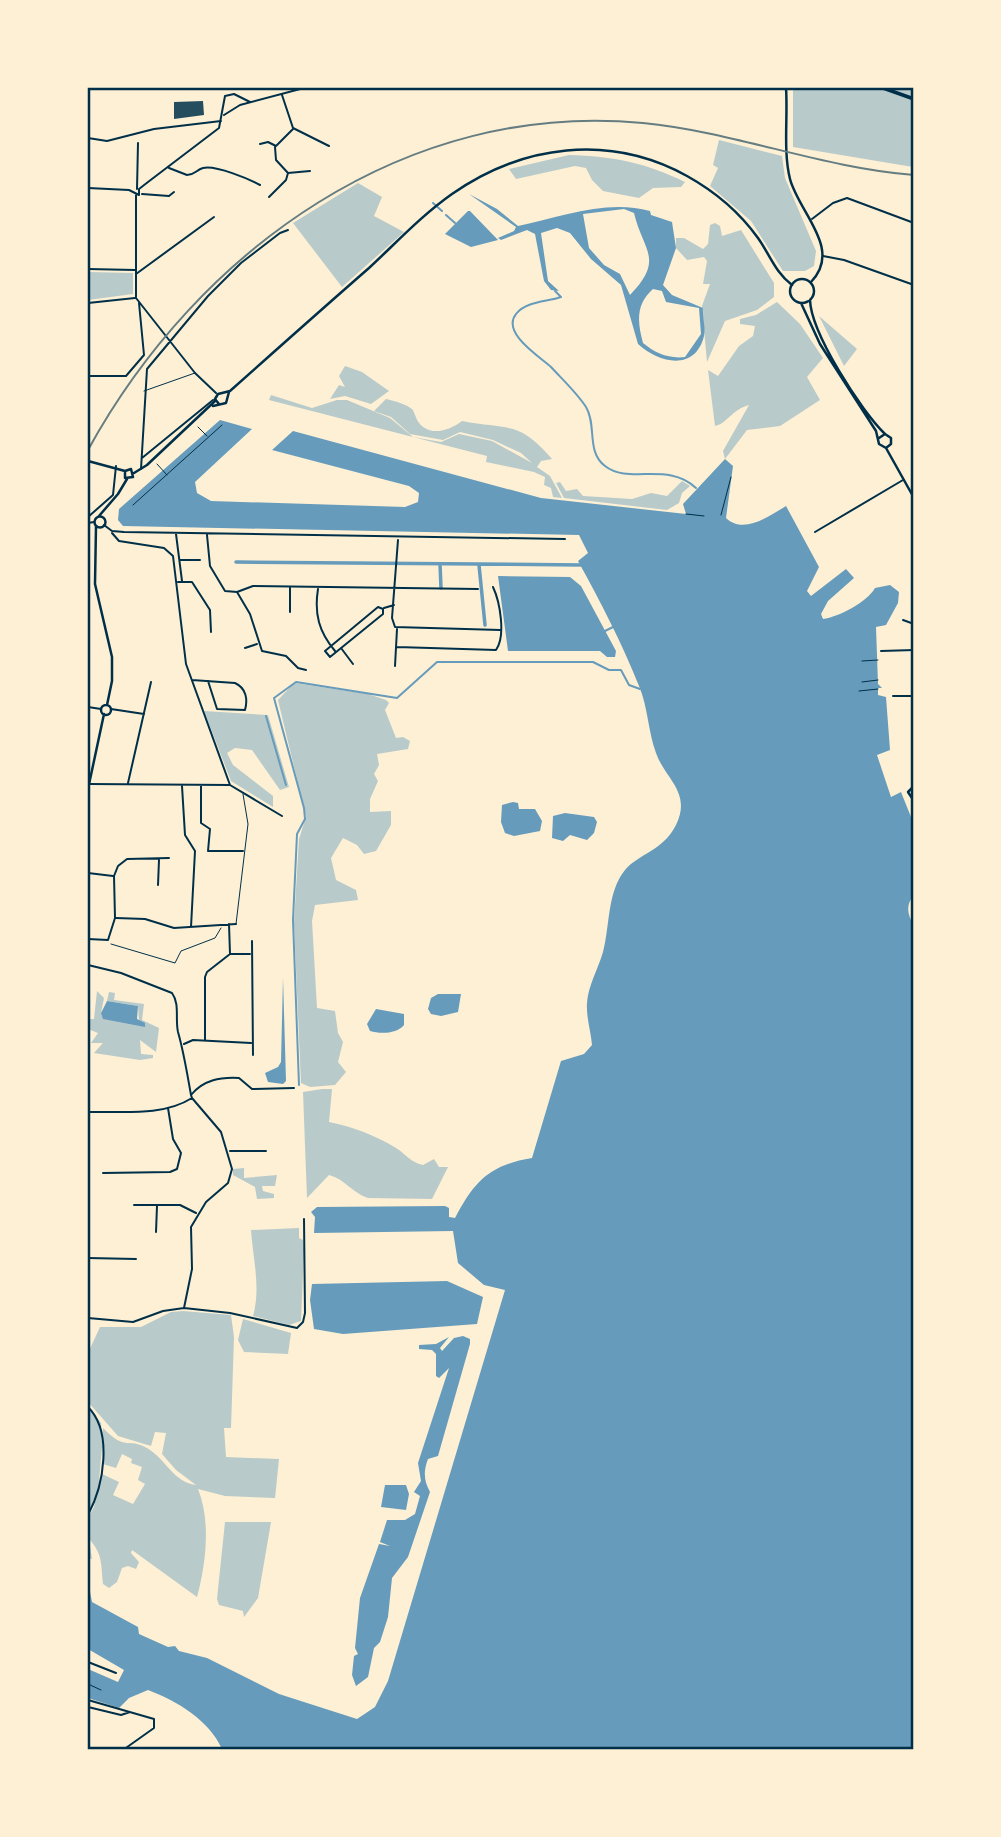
<svg xmlns="http://www.w3.org/2000/svg" width="1001" height="1837" font-family="'Golos Text',sans-serif">
	<style>
		.green { fill: #b9caca }
		.water { fill: #669bbc; fill-rule: evenodd }
		.lines { fill: none; stroke-linecap: round; stroke-linejoin: round }
		.stream { stroke: #669bbc; stroke-width: 2 }
		.canal { stroke: #669bbc; stroke-width: 3.5 }
		.building { fill: #264d5e }
		.path { stroke: #003049; stroke-width: 1 }
		.service { stroke: #003049; stroke-width: 1 }
		.minor { stroke: #003049; stroke-width: 2 }
		.tertiary { stroke: #003049; stroke-width: 2.5 }
		.secondary { stroke: #003049; stroke-width: 2.5 }
		.primary { stroke: #003049; stroke-width: 3.5 }
		.rail { stroke: #657d81; stroke-width: 2 }
		.neatline { fill: none; stroke: #003049; stroke-width: 2.5 }
	</style>
	<rect width="100%" height="100%" fill="#fdf0d5"/>
	<!-- green -->
	<path class="green" d="M793,88H913V167L793,147Z
		M719,140L782,156L785,178L816,251L814,266L805,271H783L751,221L710,186L718,168L713,165Z
		M569,155C613,156 646,163 685,182L681,187L653,188L639,198L603,191L592,180L586,168L575,166L516,179L509,169Z
		M358,183L382,197L374,216L404,232L342,287L293,223Z
		M715,223L720,226L722,236L741,230L774,283V297L757,310L725,321L707,362L702,306L710,284H703L707,261L704,257L687,260L676,248V238H684L703,249L708,244L710,225Z
		M88,272L133,273V294L88,300Z
		M777,302L800,324L823,358L807,377L820,400L780,426L747,430L725,459L723,451L749,405C731,410 728,423 715,426L708,370L718,376L739,346L753,336L755,326L740,324V319L756,315Z
		M819,316L857,349L844,366Z
		M345,366L362,372L389,391L371,404L345,396L330,399L339,385L345,387L339,376Z
		M271,395L312,408L337,400H347L390,418L413,437L441,442L459,434L492,441L532,463L521,453L493,440L460,432L443,440L410,434L391,417L374,411L386,399C394,401 407,404 413,410C413,411 417,419 417,420C428,438 449,431 462,421C509,430 518,420 552,459L541,461L537,467L550,476L562,498L553,497L551,488L544,485L545,477L534,472L486,462L487,456L269,400Z
		M682,481L690,486L682,493L679,503L667,510L564,498L556,483L560,482L566,491L577,489L583,496L632,499L651,493L667,496Z
		M294,683L368,694L386,700L389,703L385,710L396,738L403,737L410,741L408,749L377,754L379,765L374,774L378,781L370,799V812L391,811V825L376,851L364,854L357,845L343,838L331,858L336,880L356,890L358,900L315,905L312,921L317,1008L335,1011L338,1033L343,1042L338,1062L346,1072L335,1085L310,1087L301,1083L294,923L299,839L306,817L278,700Z
		M204,711L268,715L289,787L280,790L252,750L235,748L227,753L233,765L273,796V807L231,781Z
		M97,991L104,998L101,1013L139,1021L138,1006L107,1001L109,992L115,993L114,1000L144,1004L142,1020L159,1028L156,1052L140,1040L141,1054L153,1055V1058L140,1060L94,1053L103,1043H91L98,1033L88,1029V1019H94Z
		M322,1089H332L329,1122C353,1127 375,1135 396,1148C407,1155 410,1162 423,1165L434,1159L439,1167H448L432,1199L368,1198C352,1193 345,1179 329,1175L307,1198L303,1092Z
		M244,1168V1178L277,1175L275,1186H262L263,1191L274,1194V1198L257,1199L255,1187L233,1175V1169Z
		M299,1228V1238L303,1240L304,1250L301,1321L289,1325L253,1316C261,1288 253,1259 251,1230Z
		M183,1311L231,1315L234,1337L231,1428H224L226,1457L279,1459L275,1498L225,1496L198,1489C211,1521 206,1564 197,1597L132,1550L131,1553L139,1562L136,1569L128,1566L122,1568L117,1582L109,1588L103,1584C101,1565 103,1554 89,1539L92,1559L88,1558V1518L94,1507L102,1474L119,1482L113,1495L133,1504L145,1484L138,1480L142,1467L131,1463L132,1459L122,1454L116,1468L103,1464L102,1447L98,1491L88,1515V1407L101,1423L102,1439L103,1428C126,1452 128,1437 147,1448C166,1459 173,1482 196,1485L176,1470L162,1454L166,1433L155,1432L151,1446L118,1436L88,1402V1353L100,1327H141L171,1312Z
		M243,1319L291,1333L288,1354L244,1352L238,1340Z
		M225,1522H271L258,1598L244,1617L243,1611L219,1605L217,1599Z"/>
	<!-- water -->
	<path class="water" d="M469,194L497,209L518,226C560,217 607,199 650,211L651,215L672,222L676,248L663,285L672,295L703,308C702,317 706,327 704,336C695,372 659,363 638,344L621,285L591,259L570,233L557,228L541,233L548,281L559,291L551,290L544,281L535,234L527,230L501,240L498,238L514,231L516,227ZM624,209L634,213C643,251 665,259 630,295L620,274L604,265L589,248L583,214ZM653,289L662,291L666,302L699,308L701,334L685,357C669,359 655,353 643,343C637,321 636,304 653,289Z
		M468,211H470L498,240L471,247L445,234Z
		M220,420L252,429L195,482L197,493L211,501L405,507L418,502L419,493L409,486L272,450L293,431L541,498L686,514L683,504L725,459L733,466L726,518C744,535 769,516 786,506L819,567L807,591L811,596L846,569L854,578L828,601L821,614L823,619C839,617 867,602 875,588L890,585L899,592L898,603L886,625L876,627L878,684L882,688H878V695L886,697L890,750L877,755L891,797L901,792L913,822L911,824L914,831L913,896C906,905 907,915 914,925L913,1749H222C209,1720 177,1701 148,1690L129,1698L119,1708L88,1698V1669L118,1682L124,1670L88,1649V1582L92,1602L138,1627L139,1634L168,1647L175,1646L179,1651L207,1658L279,1694L357,1719L375,1707L388,1681L505,1290L484,1285L458,1263L453,1231L314,1233L315,1217L311,1212L317,1207L445,1206L449,1208V1217L455,1218C475,1180 490,1165 532,1158L561,1061L584,1054L592,1045C591,1032 586,1017 587,1003C588,986 598,969 603,952C610,926 607,892 625,870C638,854 663,851 676,825C692,792 665,779 656,753C648,731 648,707 639,686C622,643 600,601 578,561L588,553L579,535L123,526L118,520L119,509Z
		M498,576L570,577L581,586L616,651L615,657H607L600,651H508Z
		M513,802L518,803L519,809H535L542,821L540,831L514,836L505,833L501,822L502,805Z
		M565,813L594,817L597,822L594,833L587,840L570,835L563,841L552,838L553,816Z
		M283,978L286,1081L283,1084L268,1082L265,1073L278,1067L281,1062Z
		M438,994H461L458,1012L441,1016L431,1014L428,1009L431,998Z
		M107,1001L138,1006L137,1019L145,1023V1027L103,1019L101,1013Z
		M376,1009L404,1014V1025C397,1034 380,1034 370,1031L367,1024Z
		M447,1281L483,1297L477,1324L343,1334L314,1329L310,1300L312,1284Z
		M463,1336L470,1339V1344L438,1456L428,1459C423,1472 424,1481 430,1492L408,1557L392,1578L388,1617L380,1642L374,1648L368,1677L356,1686L352,1675L354,1656L358,1654L355,1648L360,1598L379,1544L390,1546L380,1542L387,1520H405L415,1514L420,1496L414,1492L421,1481L418,1463L449,1368L439,1378L436,1376V1354L432,1350L419,1349V1345L436,1344L449,1337L440,1348L442,1351L454,1338Z
		M385,1485H406L409,1494L406,1510L381,1507Z"/>
	<g class="lines">
		<!-- stream -->
		<path class="stream" d="M433,203L442,211
			M446,215L455,223
			M555,291L561,297C547,302 526,301 516,314C501,333 540,357 551,367C562,379 577,393 586,407C597,425 586,452 605,466C629,485 668,461 696,488
			M605,631L613,627
			M266,716L286,785
			M299,1085L293,920L297,834L305,819L304,808L274,698L296,682L397,698L437,662H593L609,670H621L629,685L640,689"/>
		<!-- canal -->
		<path class="canal" d="M236,562L583,565
			M440,564L441,588
			M479,565L485,625"/>
	</g>
	<!-- building -->
	<path class="building" d="M203,101L204,115L174,119V102Z"/>
	<g class="lines">
		<!-- path -->
		<path class="path" d="M198,427L207,436
			M157,464L167,475
			M133,505L222,425
			M686,514L704,516
			M721,515L731,477
			M862,661L878,660
			M862,682L878,680
			M859,691L878,689
			M111,944L175,963L181,951L215,938L221,928
			M88,1684L101,1690"/>
		<!-- service -->
		<path class="service" d="M144,391L195,373
			M236,924L248,824L243,794"/>
		<!-- minor -->
		<path class="minor" d="M282,95L293,128L329,146
			M224,115L240,105L304,88
			M88,138L107,141L154,129L221,121
			M260,144L268,142L276,146L293,129
			M275,147L276,160L288,173
			M169,168L187,175C195,175 196,170 203,168C216,165 249,179 260,185
			M88,188L129,190L139,195V189L148,182L219,128L225,96L234,94L250,102
			M137,189L138,143
			M142,194L169,196L174,192
			M136,195V297
			M269,197L286,180L288,173L310,171
			M812,219L833,203L847,198L914,223
			M823,256L844,260L914,285
			M88,269L135,270
			M136,274L214,217
			M136,298L195,373L216,393
			M88,303L135,298
			M88,376H126L144,355L139,303
			M142,458L213,400
			M141,469L147,369L208,296L241,263L280,233L288,230
			M88,517L113,495L116,466
			M88,523L94,522
			M104,525L112,531L124,532L565,539
			M815,532L903,480
			M112,533L119,541L164,548L173,556L186,664L230,785
			M176,534L182,581
			M207,535L210,566L225,591L237,592L250,614L262,651L286,656L298,668L306,670
			M398,540L392,618L395,627L500,630
			M180,560H200
			M178,582H192L210,610L211,632
			M318,589C314,614 319,632 335,651
			M237,592L253,586L478,589
			M378,607L383,609V614L330,657L325,651Z
			M384,608L394,605
			M290,612V588
			M903,620L914,624
			M397,647L496,650C506,636 500,602 493,587
			M245,648L257,644
			M341,648L353,664
			M881,651L914,650
			M395,666L397,629
			M192,680L235,683C246,688 248,699 245,710L217,709L208,681
			M893,696H914
			M88,707L101,709
			M111,709L144,714
			M128,783L151,682
			M89,784L230,785L282,816
			M182,786L185,835L195,851L191,927
			M201,786V823L210,829L208,851H243
			M88,873L113,876
			M158,885L159,860
			M116,918L145,919L174,928L236,924
			M88,939L108,940L115,918L114,876L118,866L127,859L169,858
			M252,941L253,1055
			M231,954H250
			M88,965L121,973L172,993C180,1004 175,1019 178,1032C184,1053 187,1073 191,1095
			M205,1040V977L207,972L230,954L229,924
			M184,1044L193,1040L251,1043
			M88,1112C121,1111 162,1117 192,1098L191,1095C203,1080 220,1077 239,1078L252,1089L294,1088
			M230,1151H266
			M103,1173L170,1172L177,1169L181,1153L173,1139L168,1108
			M134,1205H180L196,1213
			M156,1232L157,1206
			M88,1258L136,1259
			M184,1308L192,1269L191,1227L206,1202L228,1183L232,1169L221,1132L192,1098
			M88,1318L133,1322L163,1311L184,1308L230,1313L297,1328L303,1322L305,1313L304,1219
			M88,1407C113,1432 104,1485 88,1515
			M88,1662L116,1673
			M88,1700L154,1719V1728L123,1750
			M88,1707L121,1715L130,1712"/>
		<!-- tertiary -->
		<path class="tertiary" d="M914,786L908,792L914,801"/>
		<!-- secondary -->
		<path class="secondary" d="M786,88C788,117 783,151 790,179C799,213 843,249 811,282
			M790 291a12 12 0 1 1 24 0a12 12 0 1 1-24 0Z
			M810,300C811,333 861,411 885,434
			M801,303L820,344L876,431L879,444L886,448
			M219,404L215,399L218,394L230,391C276,350 322,309 369,268C396,243 422,215 452,194C522,145 609,133 687,176C714,191 740,213 758,238C770,255 775,272 792,285
			M213,406L226,403L229,392
			M879,438L885,434L891,438V444L886,448
			M886,448L914,498
			M88,461L125,471L131,469L133,477L125,478V471
			M134,473L147,465L215,401
			M99,516L118,494L127,479
			M94.5 522a5.5 5.5 0 1 1 11 0a5.5 5.5 0 1 1-11 0Z
			M96,526L95,584L112,657V681L107,705
			M101 710a5 5 0 1 1 10 0a5 5 0 1 1-10 0Z
			M88,789L104,714"/>
		<!-- primary -->
		<path class="primary" d="M883,88L914,99"/>
		<!-- rail -->
		<path class="rail" d="M88,450C198,249 407,100 643,123C735,132 822,168 914,175"/>
	</g>
	<!-- border -->
	<rect width="1001" height="1837" fill="none" stroke="#fdf0d5" stroke-width="178"/>
	<rect x="89" y="89" width="823" height="1659" class="neatline"/>
</svg>
